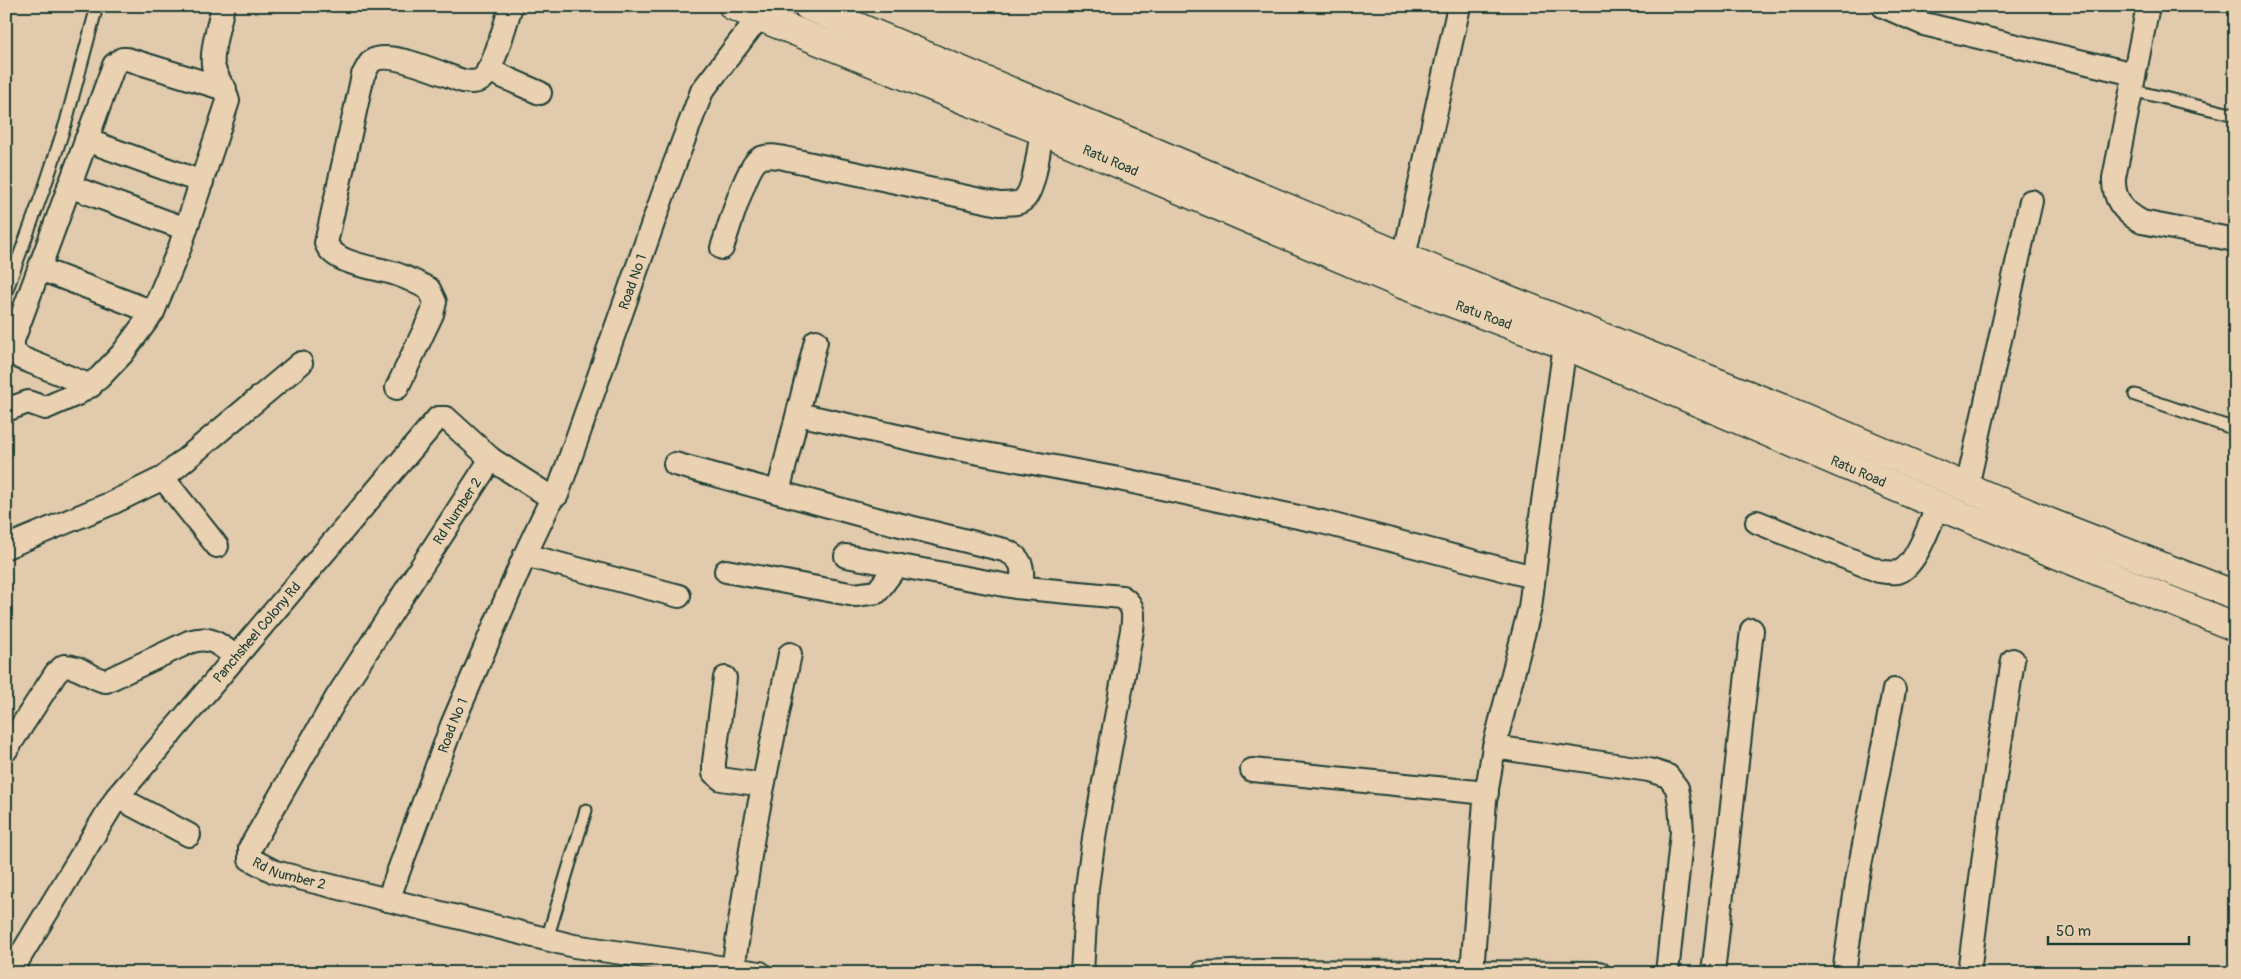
<svg xmlns="http://www.w3.org/2000/svg" width="2241" height="979" font-family="Pangolin,sans-serif">
	<style>
		.lines { fill: none; stroke-linecap: round; stroke-linejoin: round }
		.service-casing { stroke: #1f3d34; stroke-width: 15 }
		.minor-casing { stroke: #1f3d34; stroke-width: 26 }
		.primary-casing { stroke: #1f3d34; stroke-width: 31 }
		.service { stroke: #e9d1b1; stroke-width: 11 }
		.minor { stroke: #e9d1b1; stroke-width: 22 }
		.primary { stroke: #e9d1b1; stroke-width: 28 }
		.labels { text-anchor: middle; stroke-width: 5; stroke-linejoin: round; paint-order: stroke }
		.street-label { font-size: 14px; fill: #1f3d34; stroke: #e9d1b1 }
	</style>
	<rect width="100%" height="100%" fill="#e1cbac"/>
	<filter id="ink" filterUnits="userSpaceOnUse"><feTurbulence type="fractalNoise" baseFrequency=".02" numOctaves="2"/><feDisplacementMap in="SourceGraphic" scale="10" xChannelSelector="R" yChannelSelector="G"/><feConvolveMatrix kernelMatrix="1 2 1 2 8 2 1 2 1" color-interpolation-filters="sRGB"/></filter>
	<g filter="url(#ink)">
		<g class="lines">
			<!-- service casing -->
			<g class="service-casing">
				<path id="service" d="M2131,90L2235,115
					M6,292L46,183L66,122L97,6
					M2135,395L2235,429
					M547,939L586,810"/>
			</g>
			<!-- minor casing -->
			<g class="minor-casing">
				<g id="minor">
					<path d="M1883,6L1924,24L2134,74"/>
					<path d="M2148,6L2114,178C2113,199 2123,212 2142,222L2235,240"/>
					<path d="M488,70L540,93"/>
					<path d="M86,140L202,182"/>
					<path d="M69,186L186,229"/>
					<path d="M722,248C728,231 746,167 759,159C769,153 782,158 793,160L999,204C1007,203 1017,205 1023,200C1035,191 1039,146 1042,131"/>
					<path d="M1404,257L1459,6"/>
					<path d="M40,269L153,312"/>
					<path d="M91,386L21,358L13,351V340L114,65L122,59H127L225,89"/>
					<path d="M397,388L432,314L435,302L429,289C418,283 408,278 396,274C376,267 334,265 326,243L363,75C366,71 368,64 372,61C389,49 444,75 463,81C470,82 476,83 482,79C493,71 506,21 511,6"/>
					<path d="M6,410L28,402L45,408L77,394L99,378L122,354L153,312L180,247L228,101C225,89 218,80 214,69C209,56 220,21 223,6"/>
					<path d="M798,414L942,446L1119,479L1322,522L1533,577"/>
					<path id="s1" d="M491,459L337,697L250,848V859L275,872L574,946L760,973"/>
					<path d="M675,464L872,518L1004,550C1023,558 1024,568 1021,587"/>
					<path d="M163,478L217,546"/>
					<path d="M1967,487L2031,201"/>
					<path d="M778,492L816,341"/>
					<path d="M1757,522L1879,571C1885,572 1892,573 1898,572C1916,567 1931,521 1938,505"/>
					<path d="M6,547L112,503L163,478L301,363"/>
					<path id="s2" d="M525,555L552,498L557,495L664,192L702,91L759,17L765,6"/>
					<path d="M846,556L1015,587L1122,597C1135,606 1134,615 1132,630L1095,831L1087,887L1082,973"/>
					<path d="M726,571L855,595L877,592L897,565"/>
					<path d="M725,678L714,762V773L721,779L763,785"/>
					<path d="M1494,747L1649,770L1668,776L1677,788L1680,804L1682,832L1667,973"/>
					<path d="M6,750L56,673L64,666C80,665 91,679 106,681L189,642C211,635 218,644 236,657"/>
					<path d="M1252,770L1487,793"/>
					<path d="M117,797L189,835"/>
					<path id="s3" d="M388,900L452,725L525,555L679,596"/>
					<path d="M733,969L753,836L790,654"/>
					<path d="M1472,972L1485,801L1494,747L1530,608L1542,509L1565,345"/>
					<path id="s4" d="M10,973L117,797L438,418H446L491,459L552,498"/>
					<path d="M1202,973L1260,971L1599,973"/>
					<path d="M1713,973L1752,630"/>
					<path d="M1844,973L1857,881L1894,690"/>
					<path d="M1969,973L1989,816L2013,660"/>
				</g>
			</g>
			<!-- primary casing -->
			<g class="primary-casing">
				<g id="primary">
					<path id="s5" d="M733,6L1042,131L1404,285L1565,345L1963,516L2235,627"/>
					<path d="M808,6L1439,272L1781,408L2048,522L2235,595"/>
				</g>
			</g>
			<!-- service -->
			<use href="#service" class="service"/>
			<!-- minor -->
			<use href="#minor" class="minor"/>
			<!-- primary -->
			<use href="#primary" class="primary"/>
		</g>
	</g>
	<g class="labels">
		<!-- street labels -->
		<g class="street-label">
			<text dy="5" stroke="none"><textPath href="#s5" startOffset="408">Ratu Road</textPath></text>
			<text dy="5" stroke="none"><textPath href="#s2" startOffset="295">Road No 1</textPath></text>
			<text dy="5" stroke="none"><textPath href="#s5" startOffset="812">Ratu Road</textPath></text>
			<text dy="5" stroke="none"><textPath href="#s5" startOffset="1218">Ratu Road</textPath></text>
			<text transform="translate(457 511) rotate(-57)" y="5">Rd Number 2</text>
			<text dy="5" stroke="none"><textPath href="#s4" startOffset="422">Panchsheel Colony Rd</textPath></text>
			<text dy="5" stroke="none"><textPath href="#s3" startOffset="186">Road No 1</textPath></text>
			<text dy="5" stroke="none"><textPath href="#s1" startOffset="511">Rd Number 2</textPath></text>
		</g>
	</g>
	<!-- margin -->
	<rect width="2241" height="979" fill="none" stroke="#e9d1b1" stroke-width="25"/>
	<rect x="12" y="12" width="2216" height="954" fill="none" stroke="#1f3d34" stroke-width="2" filter="url(#ink)"/>
	<!-- scale -->
	<path d="M2048 936v8h141v-8" fill="none" stroke="#1f3d34" stroke-width="2.5"/>
	<text x="2056" y="936" font-size="15" fill="#1f3d34" stroke="#e9d1b1" stroke-width="4" paint-order="stroke">50 m</text>
</svg>
